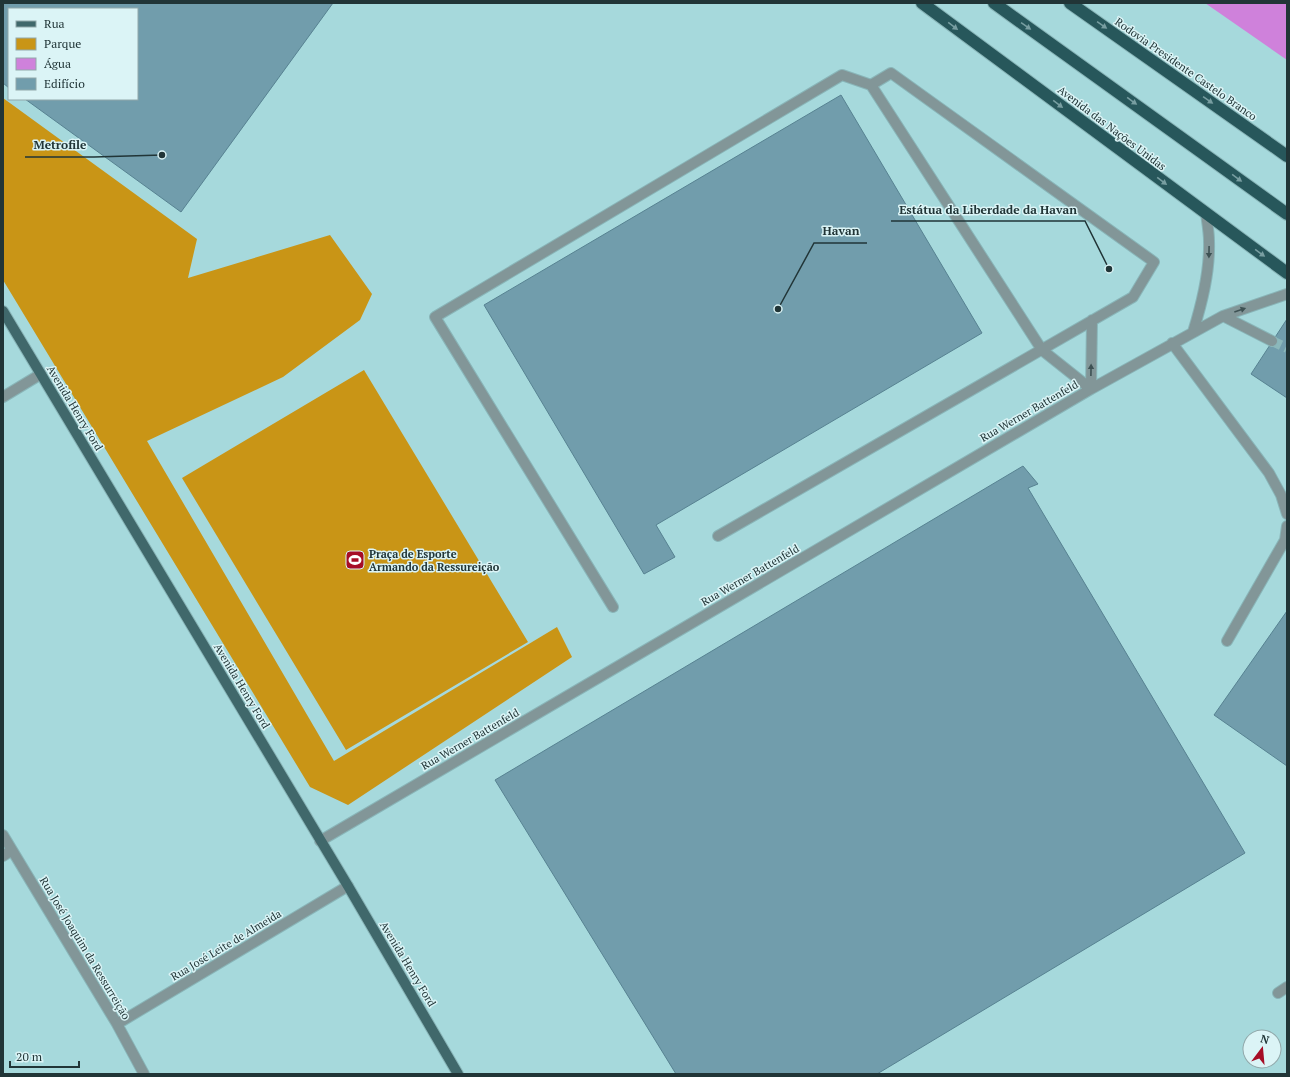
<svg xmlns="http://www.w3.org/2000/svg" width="1290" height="1077" font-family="'PT Serif',serif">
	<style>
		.green { fill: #c99516 }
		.water { fill: #cf81db }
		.building { fill: #719dac; stroke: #578291 }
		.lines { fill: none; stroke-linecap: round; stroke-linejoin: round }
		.minor-tunnel { stroke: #8bb8bb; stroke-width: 10; stroke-dasharray: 10 5; stroke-linecap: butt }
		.minor-casing { stroke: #89b5b8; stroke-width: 12 }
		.major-casing { stroke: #89b5b8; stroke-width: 12 }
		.highway-casing { stroke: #89b5b8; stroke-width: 14 }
		.minor { stroke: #829698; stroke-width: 10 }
		.major { stroke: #40686b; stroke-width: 10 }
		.highway { stroke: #27575b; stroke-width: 12 }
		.oneway { fill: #789ea1 }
		.oneway2 { fill: #3e5254 }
		.labels { text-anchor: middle; stroke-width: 3; stroke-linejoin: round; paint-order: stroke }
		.street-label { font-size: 11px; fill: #213537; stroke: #dbf4f6 }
		.poi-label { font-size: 11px; font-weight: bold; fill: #213537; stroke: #dbf4f6; text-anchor: start }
		.leader { fill: none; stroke: #213537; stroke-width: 1.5 }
		.callout-dot { fill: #213537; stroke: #dbf4f6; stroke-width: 1.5 }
		.callout-label { font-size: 12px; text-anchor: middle; font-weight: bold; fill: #213537; stroke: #dbf4f6; stroke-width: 3; stroke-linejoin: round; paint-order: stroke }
	</style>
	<rect width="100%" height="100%" fill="#a6d9dc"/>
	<!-- green -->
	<path class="green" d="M3,98L197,239L188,278L330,235L372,294L360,320L283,377L147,441L334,761L557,627L572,657L348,805L310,787L3,280Z
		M364,370L528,642L346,750L182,478Z"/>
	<!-- water -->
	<path class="water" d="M1205,3H1287V60Z"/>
	<!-- building -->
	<path class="building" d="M3,3H333L181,212L25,99H137V9H9V88L3,83Z
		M841,95L982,333L656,525L675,557L644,574L484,305Z
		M1287,319V398L1251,374Z
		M1023,466L1038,484L1028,488L1245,853L877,1074H676L495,780Z
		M1287,611V766L1214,715Z"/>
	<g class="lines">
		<!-- minor-tunnel -->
		<path class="minor-tunnel" d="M1272,341L1287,348"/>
		<!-- minor casing -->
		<g class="minor-casing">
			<path id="minor" d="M1223,316L1272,341
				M1193,332C1202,303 1210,272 1209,241C1209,232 1207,222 1206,213
				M1172,343L1269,473L1281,495L1287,514
				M3,397L41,374
				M718,536L1133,297L1154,262L891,73L871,85
				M613,607L435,317L842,75L871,85L1042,350L1091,389L1092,320
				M1227,641L1285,540L1287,526
				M3,835L117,1024L144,1074
				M320,841L1091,389L1223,316L1287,294
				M3,856L12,850
				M1278,993L1287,987
				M117,1024L348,886"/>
		</g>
		<!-- major casing -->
		<g class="major-casing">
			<path id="major" d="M3,311L348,886L458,1074"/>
		</g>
		<!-- highway casing -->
		<g class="highway-casing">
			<path id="highway" d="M922,3L1287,273
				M994,3L1287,214
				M1070,3L1287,156"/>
		</g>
		<!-- minor -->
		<use href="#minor" class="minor"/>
		<!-- major -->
		<use href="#major" class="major"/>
		<!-- highway -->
		<use href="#highway" class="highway"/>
	</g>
	<!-- one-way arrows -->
	<defs><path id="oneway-solid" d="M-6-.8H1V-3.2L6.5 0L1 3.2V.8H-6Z"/></defs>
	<g class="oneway">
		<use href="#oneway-solid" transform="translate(1102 25) rotate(35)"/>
		<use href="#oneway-solid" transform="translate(953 26) rotate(37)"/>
		<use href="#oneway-solid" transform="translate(1026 26) rotate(35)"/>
		<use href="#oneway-solid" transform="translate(1208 100) rotate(35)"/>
		<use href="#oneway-solid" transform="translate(1132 101) rotate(36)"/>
		<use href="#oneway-solid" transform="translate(1058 104) rotate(37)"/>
		<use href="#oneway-solid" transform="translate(1237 178) rotate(36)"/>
		<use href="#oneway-solid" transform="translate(1162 181) rotate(37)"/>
		<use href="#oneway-solid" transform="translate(1260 253) rotate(36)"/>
	</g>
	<g class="oneway2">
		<use href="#oneway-solid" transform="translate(1209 252) rotate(91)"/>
		<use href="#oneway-solid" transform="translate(1240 310) rotate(-19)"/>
		<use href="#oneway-solid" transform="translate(1091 370) rotate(-89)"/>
	</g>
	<!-- icons -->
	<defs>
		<g id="stadium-square" transform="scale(1)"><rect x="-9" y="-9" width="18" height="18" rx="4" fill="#a60d26" stroke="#dbf4f6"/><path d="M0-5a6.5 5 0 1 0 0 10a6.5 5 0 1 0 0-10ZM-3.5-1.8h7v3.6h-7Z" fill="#fff"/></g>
	</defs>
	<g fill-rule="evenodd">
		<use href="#stadium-square" x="355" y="560"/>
	</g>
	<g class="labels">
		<!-- street labels -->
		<g class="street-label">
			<text transform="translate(1186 69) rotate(35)" y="4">Rodovia Presidente Castelo Branco</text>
			<text transform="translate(1112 128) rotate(37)" y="4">Avenida das Nações Unidas</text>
			<text transform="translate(75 408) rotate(59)" y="4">Avenida Henry Ford</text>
			<text transform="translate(1029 411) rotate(-30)" y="4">Rua Werner Battenfeld</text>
			<text transform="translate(750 575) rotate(-30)" y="4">Rua Werner Battenfeld</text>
			<text transform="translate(242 686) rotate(59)" y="4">Avenida Henry Ford</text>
			<text transform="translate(470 739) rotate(-30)" y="4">Rua Werner Battenfeld</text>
			<text transform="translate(226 945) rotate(-31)" y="4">Rua José Leite de Almeida</text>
			<text transform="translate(85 948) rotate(59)" y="4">Rua José Joaquim da Ressurreição</text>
			<text transform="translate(408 964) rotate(59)" y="4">Avenida Henry Ford</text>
		</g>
		<!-- poi labels -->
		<g class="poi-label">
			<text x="369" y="558">Praça de Esporte<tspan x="369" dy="13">Armando da Ressureição</tspan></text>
		</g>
	</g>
	<!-- callouts -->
	<path class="leader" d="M162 155L94 157H25M1109 269L1085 221H891M778 309L814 243H867"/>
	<g class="callout-dot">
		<circle cx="162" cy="155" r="4"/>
		<circle cx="1109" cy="269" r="4"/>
		<circle cx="778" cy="309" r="4"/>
	</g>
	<g class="callout-label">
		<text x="60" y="149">Metrofile</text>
		<text x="988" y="214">Estátua da Liberdade da Havan</text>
		<text x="841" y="235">Havan</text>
	</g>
	<!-- border -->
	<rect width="1290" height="1077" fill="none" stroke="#213537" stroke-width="8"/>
	<!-- legend -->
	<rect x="8" y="8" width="130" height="92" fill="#dbf4f6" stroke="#91a8aa"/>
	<rect x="16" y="21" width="20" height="6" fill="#40686b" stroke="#91a8aa"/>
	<text x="44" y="28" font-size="12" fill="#213537">Rua</text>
	<rect x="16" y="38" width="20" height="12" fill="#c99516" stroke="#91a8aa"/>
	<text x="44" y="48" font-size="12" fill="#213537">Parque</text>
	<rect x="16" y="58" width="20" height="12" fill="#cf81db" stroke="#91a8aa"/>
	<text x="44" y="68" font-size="12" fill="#213537">Água</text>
	<rect x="16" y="78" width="20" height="12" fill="#719dac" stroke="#91a8aa"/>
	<text x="44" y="88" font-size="12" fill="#213537">Edifício</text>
	<!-- north arrow -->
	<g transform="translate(1262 1049) rotate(16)"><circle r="19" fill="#dbf4f6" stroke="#91a8aa"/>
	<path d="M0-3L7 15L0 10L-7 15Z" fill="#a60d26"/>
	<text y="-6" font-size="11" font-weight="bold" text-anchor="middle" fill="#213537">N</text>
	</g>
	<!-- scale -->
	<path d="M10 1061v6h69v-6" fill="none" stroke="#213537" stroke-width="2"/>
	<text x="16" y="1061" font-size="12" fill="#213537" stroke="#dbf4f6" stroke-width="3" paint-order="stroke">20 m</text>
</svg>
